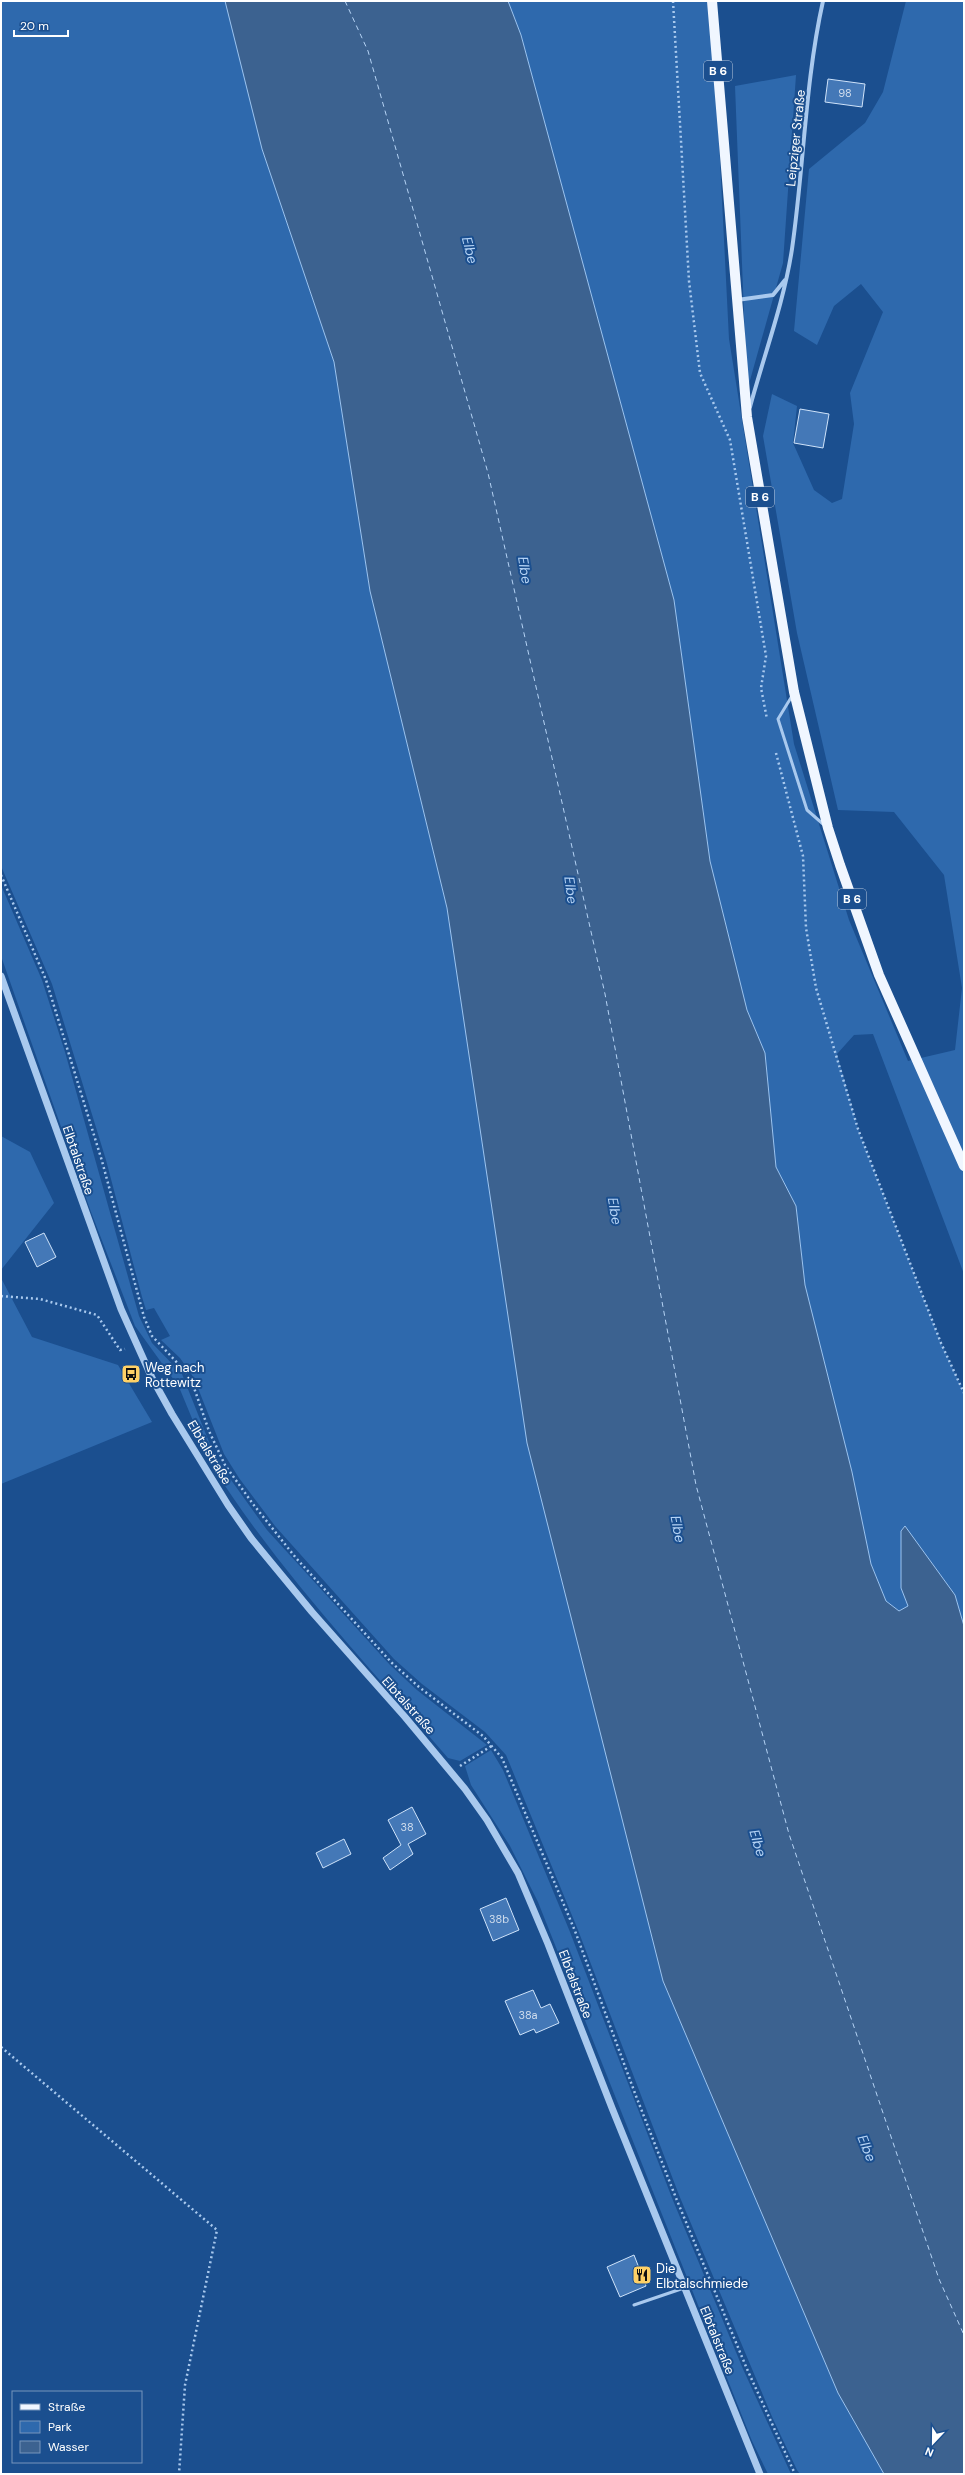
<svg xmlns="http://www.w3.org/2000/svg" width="965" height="2475" font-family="'DM Sans',sans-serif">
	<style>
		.green { fill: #2e69ad }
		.water { fill: #3c6290; stroke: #9cc4f0 }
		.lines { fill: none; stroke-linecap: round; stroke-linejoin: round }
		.ferry { stroke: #b5d3f5; stroke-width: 1; stroke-dasharray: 5 4; stroke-linecap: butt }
		.building { fill: #4478b7; stroke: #cfe3fa }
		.path { stroke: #a9c9ee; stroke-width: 2.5; stroke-dasharray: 2 3; stroke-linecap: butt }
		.service { stroke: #a9c9ee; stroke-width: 3 }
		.minor { stroke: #a9c9ee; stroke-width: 4 }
		.tertiary { stroke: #a9c9ee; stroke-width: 7 }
		.primary { stroke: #f0f6ff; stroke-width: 10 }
		.labels { text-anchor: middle; stroke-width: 4; stroke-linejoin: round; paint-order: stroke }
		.number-label { font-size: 11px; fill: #d0dded }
		.shield { fill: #1b4f8f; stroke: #bbcadd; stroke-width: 1 }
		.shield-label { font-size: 12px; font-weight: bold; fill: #fff }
		.street-label { font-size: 13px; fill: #fff; stroke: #1b4f8f }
		.poi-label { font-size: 13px; fill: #fff; stroke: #1b4f8f; text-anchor: start }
		.water-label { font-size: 14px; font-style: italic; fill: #b5d3f5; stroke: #1b4f8f }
	</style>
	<rect width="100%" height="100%" fill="#1b4f8f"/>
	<!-- green -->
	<path class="green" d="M1,1H226L262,149L334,362L370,591L447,908L663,1981L838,2393L884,2474H800L797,2470L773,2419L679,2195L578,1930L506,1755L485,1732L422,1684L394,1659L275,1526L239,1478L224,1454L194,1378L180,1358L161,1340L170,1336L154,1308L146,1310L142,1297L106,1160L52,984L1,866Z
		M508,1H712L729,339L794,744L849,920L908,1061L955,1050L962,988L944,875L894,812L838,810L797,633L763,436L772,394L797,406L793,443L814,490L832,503L842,499L854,424L850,393L883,312L861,284L834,306L817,345L794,331L809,169L865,123L883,92L906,1H964V1274L873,1034L854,1035L837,1054L858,1129L941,1343L964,1393V1626L955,1595L905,1526L901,1531V1588L909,1606L899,1611L886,1601L871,1564L852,1472L805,1285L796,1206L776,1167L765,1053L747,1010L710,861L674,600L521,35Z
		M796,75L783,263L747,391L735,86Z
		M1,885L42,980L65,1052L139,1316L152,1343L182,1374L211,1447L205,1450L179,1387L135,1326L91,1212L1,956Z
		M1,1136L30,1152L54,1203L1,1270Z
		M1,1278L32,1337L118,1365L152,1422L1,1484Z
		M221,1466L267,1530L390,1665L417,1690L487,1745L460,1761L448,1758C367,1664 281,1574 214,1469Z
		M491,1750L503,1770L570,1932L672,2198L743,2369L791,2474H768L752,2441L538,1902L510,1846L471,1785L465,1766Z"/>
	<!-- water -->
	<path class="water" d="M225,1H508L521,35L674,600L710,861L747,1010L765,1053L776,1167L796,1206L805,1285L852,1472L871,1564L886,1601L899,1611L908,1606L901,1588V1531L905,1526L955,1595L964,1626V2474H884L838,2393L663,1981L527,1443L447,908L370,591L334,362L262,149Z"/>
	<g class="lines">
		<!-- ferry -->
		<path class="ferry" d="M345,1L368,51L488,473L605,994L696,1485L789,1834L939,2279L964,2335"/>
	</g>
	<!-- building -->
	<path class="building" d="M828,79L865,84L862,107L825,102Z
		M800,409L829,414L823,448L794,443Z
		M44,1233L56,1257L37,1267L25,1242Z
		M412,1807L426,1834L408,1844L413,1854L390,1870L383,1858L401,1845L388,1820Z
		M344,1839L351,1854L323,1868L316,1853Z
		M506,1898L519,1930L493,1941L480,1909Z
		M533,1990L541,2008L550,2004L559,2023L536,2033L534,2029L520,2035L505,2001Z
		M634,2255L646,2286L620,2297L607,2267Z"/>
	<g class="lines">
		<!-- path -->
		<path class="path" d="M673,1L689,281L700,373L730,440L766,656L761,688L767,719
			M776,753L803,856L806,928L816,988L858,1129L941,1343L964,1393
			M1,875L46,980L102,1161L144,1317L152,1336L185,1371L192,1382L209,1431L225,1465L253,1504L296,1558L392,1663L419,1687L483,1736L502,1758L575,1931L636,2096L676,2198L747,2369L795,2474
			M1,1296L40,1299L97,1315L120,1350L125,1349
			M460,1766L493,1745
			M1,2047L217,2230L185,2385L179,2474"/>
		<!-- service -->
		<path class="service" d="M792,696L778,719L807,810L823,824
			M634,2305L684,2288"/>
		<!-- minor -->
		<path class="minor" d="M737,300L773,295L785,280
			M750,407C764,355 784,302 792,249C804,166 805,82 823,1"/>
		<!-- tertiary -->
		<path class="tertiary" d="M1,976L121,1309L152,1378L172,1414L228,1505L251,1538L312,1612L405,1717L465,1789L487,1820L518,1873L548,1944L612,2108L760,2474"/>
		<!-- primary -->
		<path class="primary" d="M712,1L747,417L794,692L828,828L840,865L879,975L964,1166"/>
	</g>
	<!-- icons -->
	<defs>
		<g id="bus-square" transform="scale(1)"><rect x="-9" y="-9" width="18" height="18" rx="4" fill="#ffd166" stroke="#1b4f8f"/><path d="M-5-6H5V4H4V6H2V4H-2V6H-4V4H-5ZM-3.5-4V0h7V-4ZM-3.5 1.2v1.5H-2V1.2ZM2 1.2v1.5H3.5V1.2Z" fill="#111"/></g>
		<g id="restaurant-square" transform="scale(1)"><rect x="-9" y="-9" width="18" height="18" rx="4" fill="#ffd166" stroke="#1b4f8f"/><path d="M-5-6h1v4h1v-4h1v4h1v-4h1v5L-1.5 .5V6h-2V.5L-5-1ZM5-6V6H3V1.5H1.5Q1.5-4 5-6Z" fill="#111"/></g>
	</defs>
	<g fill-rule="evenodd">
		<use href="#bus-square" x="131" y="1374"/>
		<use href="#restaurant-square" x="642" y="2275"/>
	</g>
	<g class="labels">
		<!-- number labels -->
		<g class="number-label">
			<text x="845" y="97">98</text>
			<text x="407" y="1831">38</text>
			<text x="499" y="1923">38b</text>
			<text x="528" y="2019">38a</text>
		</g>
		<!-- shield labels -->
		<g class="shield">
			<rect x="704" y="61" width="28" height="20" rx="3"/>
			<rect x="746" y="487" width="28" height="20" rx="3"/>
			<rect x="838" y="889" width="28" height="20" rx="3"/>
		</g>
		<g class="shield-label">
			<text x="718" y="75">B 6</text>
			<text x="760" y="501">B 6</text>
			<text x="852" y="903">B 6</text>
		</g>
		<!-- street labels -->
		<g class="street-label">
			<text transform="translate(795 138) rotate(-84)" y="5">Leipziger Straße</text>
			<text transform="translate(79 1160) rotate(71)" y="5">Elbtalstraße</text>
			<text transform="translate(210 1452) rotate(59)" y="5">Elbtalstraße</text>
			<text transform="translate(409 1705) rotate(48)" y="5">Elbtalstraße</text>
			<text transform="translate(576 1984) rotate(69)" y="5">Elbtalstraße</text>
			<text transform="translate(718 2340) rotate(68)" y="5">Elbtalstraße</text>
		</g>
		<!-- poi labels -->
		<g class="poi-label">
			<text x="145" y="1372">Weg nach<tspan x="145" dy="15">Rottewitz</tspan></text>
			<text x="656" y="2273">Die<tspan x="656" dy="15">Elbtalschmiede</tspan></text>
		</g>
		<!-- water labels -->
		<g class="water-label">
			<text transform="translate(470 250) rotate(76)" y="5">Elbe</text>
			<text transform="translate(525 570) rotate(81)" y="5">Elbe</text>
			<text transform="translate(571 890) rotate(82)" y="5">Elbe</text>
			<text transform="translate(615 1211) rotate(80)" y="5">Elbe</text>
			<text transform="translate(678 1529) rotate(79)" y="5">Elbe</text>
			<text transform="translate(758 1843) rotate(73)" y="5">Elbe</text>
			<text transform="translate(867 2148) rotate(68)" y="5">Elbe</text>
		</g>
	</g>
	<!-- border -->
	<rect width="965" height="2475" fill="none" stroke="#ffffff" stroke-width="4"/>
	<!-- legend -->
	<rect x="12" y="2391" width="130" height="72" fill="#1b4f8f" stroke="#7695bc"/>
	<rect x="20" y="2404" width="20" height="6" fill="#f0f6ff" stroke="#7695bc"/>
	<text x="48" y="2411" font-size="12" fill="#ffffff">Straße</text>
	<rect x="20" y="2421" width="20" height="12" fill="#2e69ad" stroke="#7695bc"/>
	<text x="48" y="2431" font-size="12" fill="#ffffff">Park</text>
	<rect x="20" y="2441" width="20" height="12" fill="#3c6290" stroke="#7695bc"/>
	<text x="48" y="2451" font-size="12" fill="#ffffff">Wasser</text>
	<!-- north arrow -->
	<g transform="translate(933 2443) rotate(202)" stroke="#1b4f8f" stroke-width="3" paint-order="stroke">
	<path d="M0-3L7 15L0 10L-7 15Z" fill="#ffffff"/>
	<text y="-6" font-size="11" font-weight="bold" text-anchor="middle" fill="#ffffff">N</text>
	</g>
	<!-- scale -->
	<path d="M14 30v6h54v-6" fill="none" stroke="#ffffff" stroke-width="2"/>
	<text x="20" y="30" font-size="12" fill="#ffffff" stroke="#1b4f8f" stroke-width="3" paint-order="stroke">20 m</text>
</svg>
